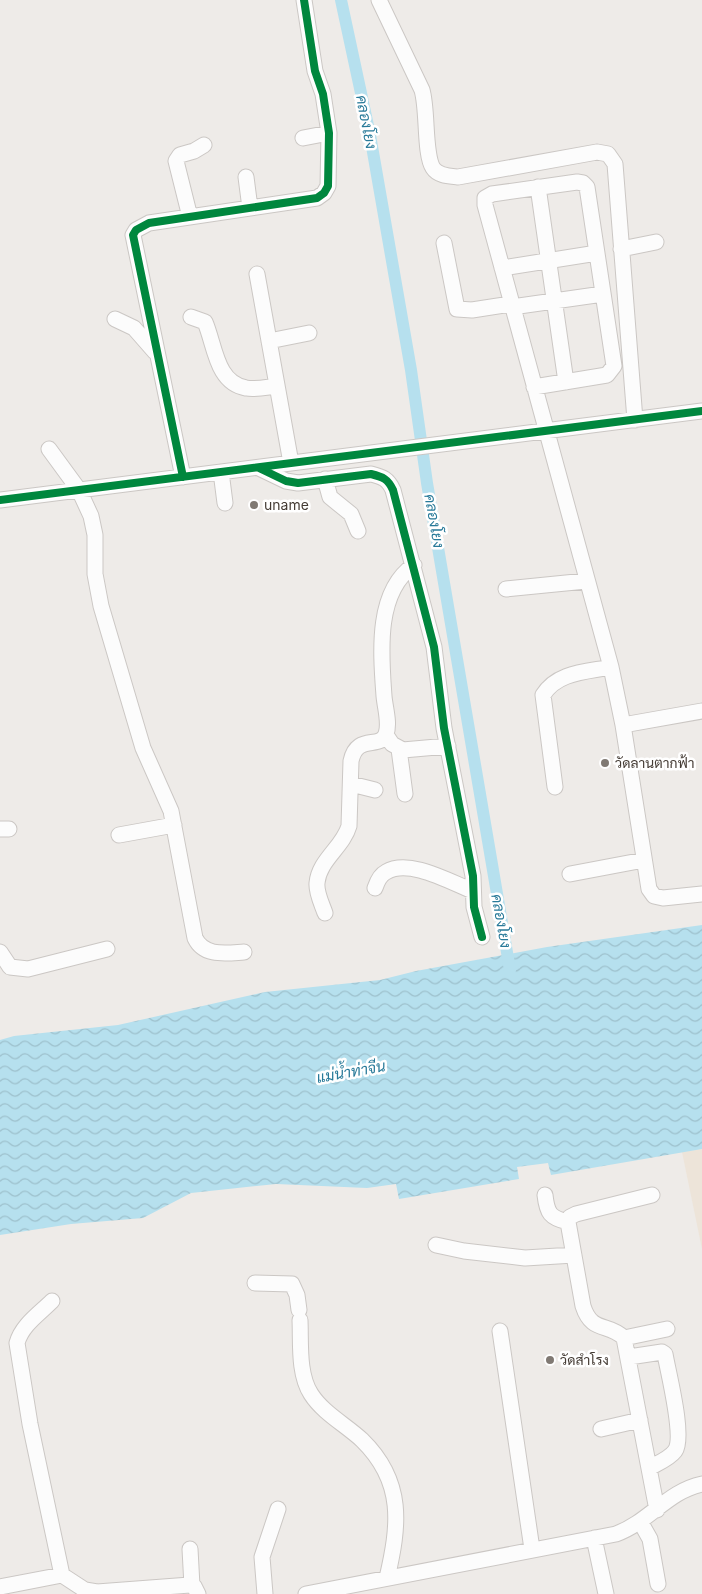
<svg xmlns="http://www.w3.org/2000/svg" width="702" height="1594" font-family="Inter,Sarabun,sans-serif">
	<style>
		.education { fill: #ede4d9 }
		.water { fill: url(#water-waves) }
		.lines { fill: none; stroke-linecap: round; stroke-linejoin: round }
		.canal { stroke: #b6e0ee; stroke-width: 12 }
		.minor-casing { stroke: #cbc7c4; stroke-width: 17 }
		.minor { stroke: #fcfcfc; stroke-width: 15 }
		.cycleway-casing { stroke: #fff; stroke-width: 11 }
		.cycleway { stroke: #00873e; stroke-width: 8 }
		.poi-dot { fill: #807973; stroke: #fff; stroke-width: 2 }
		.labels { text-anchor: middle; stroke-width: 5; stroke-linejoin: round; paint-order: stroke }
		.poi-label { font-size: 14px; fill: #443b34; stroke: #fff; text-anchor: start }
		.water-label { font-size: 15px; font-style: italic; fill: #287a99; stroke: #fff }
	</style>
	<defs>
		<pattern id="water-waves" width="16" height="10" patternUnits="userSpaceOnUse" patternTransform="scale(1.25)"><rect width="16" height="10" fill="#b6e0ee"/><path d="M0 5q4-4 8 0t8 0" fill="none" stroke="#9ec1cd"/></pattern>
	</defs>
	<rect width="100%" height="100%" fill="#eeebe8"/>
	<!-- education -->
	<path class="education" d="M702,1149V1249L682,1152Z"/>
	<!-- water -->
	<path class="water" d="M702,925V1149L551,1175L548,1163L517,1167L519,1179L399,1199L396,1184L367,1188L276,1184L191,1193L143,1218L71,1224L0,1235V1040L14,1036L118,1025L265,992L380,980L416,971L547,947Z"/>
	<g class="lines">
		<!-- canal -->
		<path class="canal" d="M341,0L370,135L411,370L427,483L510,970"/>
		<!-- minor casing -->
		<g class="minor-casing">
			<path id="minor" d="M379,0L422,90C428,110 424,154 433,168C438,176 450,176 458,177L597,152L608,154L615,164L635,420
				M303,138L329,133
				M246,177L250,208
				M538,187L566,382
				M190,217L176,161L180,155L194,151L204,145
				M444,243L457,309L472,310L511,304
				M621,249L656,242
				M502,268L597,253
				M257,274L291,463
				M512,307L603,294
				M191,317L205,322C215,345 216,383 246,388C256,390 267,387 277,386
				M115,319L134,328L155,352
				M269,341L309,333
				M534,387L607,375L614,366L587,187L583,183L577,182L492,194L485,198V205L611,667L623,725L649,889L654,896L663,898L702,894
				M49,449L79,490L91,516L95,535V574L101,606L143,748L171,811L195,938C204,957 226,953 244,952
				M259,468L286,481L298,483L371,474C383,477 388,479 393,490L434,647L444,728L473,876L474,907L482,937
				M221,472L225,503
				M183,477L133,235L136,230L149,223L317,198L324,193L328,186L329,133L323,94L315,71L304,0
				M325,479L330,497L351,514L358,531
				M0,500L702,411
				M506,589L586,581
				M623,725L702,711
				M386,735L392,744L403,750L448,746
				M399,749L405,794
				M351,784L375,790
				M555,787L543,695C557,672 586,672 611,667
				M0,829H9
				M119,835L174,825
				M570,874L644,860
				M375,888C377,882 380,875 386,872C409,858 450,882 473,891
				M325,913C322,904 316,893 317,883C319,860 343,847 349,826L351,761C357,733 380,750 386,734C390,723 385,708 384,696C381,654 375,592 414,565
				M0,952L10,967L28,969L107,949
				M545,1195C547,1213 550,1218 568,1222
				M652,1195L576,1214L570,1217L568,1222L583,1306C592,1334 608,1322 624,1338L657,1510
				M436,1245L464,1251L525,1258L574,1255
				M255,1283L292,1284L297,1295L299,1310
				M52,1301C39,1314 22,1325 17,1343L30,1424L62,1575
				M300,1320C301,1343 298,1374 311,1394C323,1413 346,1425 362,1440C405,1482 399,1526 387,1578
				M500,1331L532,1549
				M624,1338L667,1329
				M629,1357L662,1352L665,1354C668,1372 685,1437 675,1451C669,1459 658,1463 649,1468
				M601,1429L640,1420
				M641,1523L650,1539L658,1584
				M594,1538L606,1594
				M190,1549L192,1586
				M0,1587L62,1575L85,1590L97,1592L190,1585L194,1586L198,1594
				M265,1594L262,1557L278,1509
				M306,1594L616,1534C649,1522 668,1491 702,1484"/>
		</g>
		<!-- minor -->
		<use href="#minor" class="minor"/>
		<!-- cycleway casing -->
		<g class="cycleway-casing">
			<path id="cycleway" d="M259,468L286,481L298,483L371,474C383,477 388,479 393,490L434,647L444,728L473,876L474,907L482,937
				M183,477L133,235L136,230L149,223L317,198L324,193L328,186L329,133L323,94L315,71L304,0
				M0,500L702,411"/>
		</g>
		<!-- cycleway -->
		<use href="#cycleway" class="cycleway"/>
	</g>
	<!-- markers -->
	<g class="poi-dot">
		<circle cx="254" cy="505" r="5"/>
		<circle cx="605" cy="763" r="5"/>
		<circle cx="550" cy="1360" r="5"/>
	</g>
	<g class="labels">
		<!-- poi labels -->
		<g class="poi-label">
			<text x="264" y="510">uname</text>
			<text x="615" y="768">วัดลานตากฟ้า</text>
			<text x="560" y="1365">วัดสำโรง</text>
		</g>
		<!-- water labels -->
		<g class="water-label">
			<text transform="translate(366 122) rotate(79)" y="5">คลองโยง</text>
			<text transform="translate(434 521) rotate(80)" y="5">คลองโยง</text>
			<text transform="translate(501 921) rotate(80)" y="5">คลองโยง</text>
			<text transform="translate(351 1072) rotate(-10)" y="5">แม่น้ำท่าจีน</text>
		</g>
	</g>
</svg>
